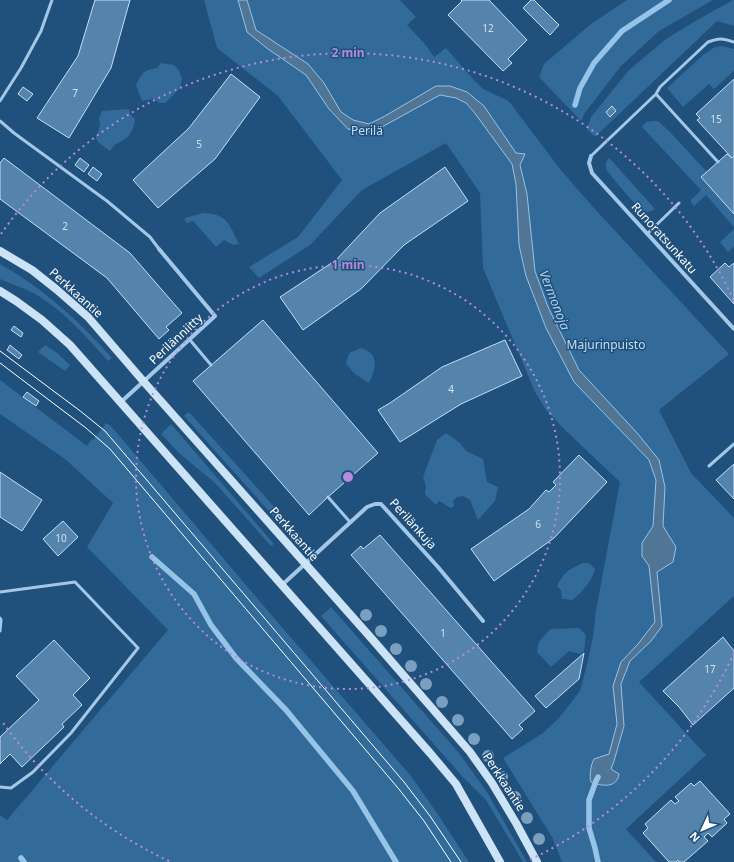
<svg xmlns="http://www.w3.org/2000/svg" width="734" height="862" font-family="'Noto Sans',sans-serif">
	<style>
		.green { fill: #326a9a }
		.water { fill: #517595; stroke: #96c3e8 }
		.lines { fill: none; stroke-linecap: round; stroke-linejoin: round }
		.stream { stroke: #96c3e8; stroke-width: 5.5 }
		.building { fill: #5483ab; stroke: #c5dff5 }
		.lane { stroke: #a2c7e7; stroke-width: 3 }
		.street { stroke: #a2c7e7; stroke-width: 4 }
		.secondary { stroke: #cce2f5; stroke-width: 8 }
		.tram { stroke: #fff; stroke-width: 1 }
		.tree { fill: #7b9fbf }
		.ring { fill: none; stroke: #b68bdc; stroke-width: 2; stroke-dasharray: 2 4 }
		.labels { text-anchor: middle; stroke-width: 3; stroke-linejoin: round; paint-order: stroke }
		.number-label { font-size: 10px; fill: #d4e0ea }
		.park-label { font-size: 12px; fill: #c5dff5; stroke: #20507c }
		.street-label { font-size: 12px; fill: #fff; stroke: #20507c }
		.water-label { font-size: 13px; font-style: italic; fill: #add1ee; stroke: #20507c }
		.centre { fill: #b68bdc; stroke: #20507c; stroke-width: 2 }
		.ring-label { font-size: 12px; text-anchor: middle; font-weight: bold; fill: #b68bdc; stroke: #20507c; stroke-width: 3; stroke-linejoin: round; paint-order: stroke }
	</style>
	<rect width="100%" height="100%" fill="#20507c"/>
	<!-- green -->
	<path class="green" d="M204,0H400L416,17L407,25L425,44L434,57L446,48L473,79L483,89L507,100L511,104L560,169L593,207L729,354L659,410L691,473L734,518V596L639,682L706,755L626,829L656,862H562L552,837L503,758L543,733L559,718L580,691L587,664L593,637L596,610L620,482L566,431L546,410L535,392L483,268L480,193L446,143L362,190L310,245L259,278L249,267L298,237L342,180L278,96L217,48Z
		M627,0H713L659,31L621,66L584,114L581,121L539,77L544,64L591,24Z
		M733,0H734V26L717,21L595,137L587,129L591,117L629,70L666,39L697,20Z
		M722,46L734,49V71L714,89L709,84L683,107L667,88L703,55L715,47Z
		M161,63L174,65L179,70L182,79L180,88L165,103H160L154,99L142,101L136,85C143,72 142,71 157,68Z
		M129,109L130,114L135,119C135,127 130,137 122,141C115,145 115,143 110,151L98,142L96,138L100,125L99,118L102,111Z
		M652,121H658L669,131L707,172L701,177L734,214V227L706,195L694,206L691,202V200L701,190L642,127L646,122Z
		M609,158L613,162L655,209C652,211 650,212 646,212C638,210 614,179 607,171C605,165 605,163 609,158Z
		M203,213C228,214 229,224 239,244L233,245L224,240L216,247L194,222L192,221L187,223L185,220V218Z
		M734,229V247L728,252L720,242Z
		M0,264C43,288 79,321 112,358L108,361C87,338 66,313 40,297C28,289 13,285 0,279Z
		M45,345L56,352L70,365L65,371L38,352Z
		M361,348C381,354 375,369 369,383L355,374L346,364L349,353Z
		M0,380L87,446L92,439L93,440L105,425L104,423L110,425L280,625L411,776L439,816L469,862H0V815L7,820L168,630L87,547L113,503L65,459L0,414Z
		M189,412L296,531L291,536L184,416Z
		M171,424L274,544L271,546L215,483L179,453L161,434Z
		M446,433L460,443L466,451L483,459L487,482L498,487L495,501L478,520L470,500L463,496L457,497L453,501L454,505L452,508C447,507 444,503 439,501L436,505L425,494L426,486L423,477L437,440Z
		M583,563H589L595,569C592,582 582,591 573,600L562,599L561,590L557,586C564,572 569,569 583,563Z
		M331,607L459,753L487,792L527,862H523L486,800L461,775L321,616Z
		M579,628L586,635L584,651L580,654L569,651L551,667L537,652L539,642L550,629Z"/>
	<!-- water -->
	<path class="water" d="M238,0H247L256,30L308,64L324,83L341,112L353,120L369,124L385,116L436,86H450L467,92L484,106L516,153L525,154L520,165L527,194L535,271L548,307L579,370L638,434L659,460L665,487L663,526L676,547L673,562L657,572L662,626L651,641L630,661L621,684L624,726L614,761L611,769L614,771L619,774C617,789 601,786 591,782C589,776 591,764 594,759L609,754L617,724L613,686L621,662L638,644L655,622L649,566L642,556V543L653,526L656,480L649,460L574,382L546,328L526,276L519,245L516,184L512,164L474,112L466,103L456,98L440,95L380,128L366,133L348,129L329,109L306,75L268,49L247,32Z"/>
	<g class="lines">
		<!-- stream -->
		<path class="stream" d="M575,105L580,88L594,63L622,31L669,0
			M152,557L194,594L211,625L236,658L286,710L353,791L396,862
			M21,858L24,862
			M598,862L595,848L589,828V800L596,781L598,777"/>
	</g>
	<!-- building -->
	<path class="building" d="M95,0H130L111,68L69,138L37,118L78,56Z
		M461,0H489L527,40L508,59L512,63L503,71L448,15L462,1Z
		M531,0H534L559,25L550,35L523,8Z
		M231,74L260,97L215,159L158,208L133,180L189,128Z
		M734,79V156L732,158L697,120L700,118L696,114Z
		M23,87L33,94L27,101L18,94Z
		M612,106L616,111L610,117L606,112Z
		M727,154L732,158L734,156V214L701,177Z
		M4,158L130,253L182,313L166,327L169,330L159,339L107,278L0,199V163Z
		M80,158L89,165L84,172L75,165Z
		M93,167L102,174L97,181L88,174Z
		M445,167L468,201L404,245L361,289L303,330L280,297L336,260L380,213Z
		M725,263L729,267L734,263V304L710,277Z
		M263,320L378,453L328,497L309,515L193,381Z
		M14,326L23,333L21,337L11,330Z
		M505,340L522,376L461,404L400,442L378,410L390,403L442,367Z
		M10,345L22,355L19,359L7,350Z
		M27,392L39,401L36,406L23,397Z
		M579,455L607,482L554,538L494,581L471,549L529,509L546,490L549,492L556,485L553,482Z
		M734,464V499L716,480Z
		M0,472L42,500L22,531L0,517Z
		M63,521L78,537L58,556L43,539Z
		M380,535L535,711L519,725L523,729L512,739L351,555L361,546L363,549Z
		M723,637L734,651V688L693,725L679,707L663,691Z
		M54,640L90,678L73,695L82,705L62,724L64,727L22,767L10,754L0,764V737L39,700L16,676Z
		M584,653L579,679L546,708L535,696Z
		M700,781L730,814L724,819L727,823L712,837L708,833L704,837L708,841L684,862H679L678,860L676,862H669L643,833L648,828L645,824L671,800L675,804L679,801L675,797L691,783L694,786Z"/>
	<g class="lines">
		<!-- lane -->
		<path class="lane" d="M656,94L718,162
			M0,101L21,68L41,31L52,0
			M0,121L14,133L107,201L150,237L159,249
			M591,156L656,94L660,87L708,42C719,38 722,38 734,42
			M647,234L679,203
			M190,340L211,365
			M709,466L734,444
			M328,497L350,522
			M0,592L75,582L138,648L71,733L33,772L11,788L0,787
			M0,618L1,620L0,631"/>
		<!-- street -->
		<path class="street" d="M591,156L589,163L592,173L734,329
			M121,402L215,316L159,249
			M282,585L367,507L375,504H381L438,567L483,621"/>
		<!-- secondary -->
		<path class="secondary" d="M0,251L32,270L56,289L88,317L144,382L372,639L470,752L492,783L516,823L537,862
			M0,291L16,301L42,320L70,345L430,753L456,784L500,862"/>
		<!-- tram -->
		<path class="tram" d="M0,351L79,410L105,431L404,782L430,816L461,862
			M0,363L86,428L110,449L398,788L424,821L451,862"/>
	</g>
	<!-- trees -->
	<g class="tree">
		<circle cx="366" cy="615" r="6"/>
		<circle cx="381" cy="631" r="6"/>
		<circle cx="396" cy="649" r="6"/>
		<circle cx="411" cy="666" r="6"/>
		<circle cx="426" cy="684" r="6"/>
		<circle cx="442" cy="702" r="6"/>
		<circle cx="458" cy="720" r="6"/>
		<circle cx="474" cy="739" r="6"/>
		<circle cx="488" cy="756" r="6"/>
		<circle cx="502" cy="777" r="6"/>
		<circle cx="515" cy="797" r="6"/>
		<circle cx="527" cy="818" r="6"/>
		<circle cx="539" cy="839" r="6"/>
	</g>
	<!-- distance rings -->
	<g class="ring">
		<circle cx="348" cy="477" r="212"/>
		<path d="M734 653A424 424 0 0 1 527 861M169 861A424 424 0 0 1 1 720M1 234A424 424 0 0 1 734 301"/>
	</g>
	<g class="labels">
		<!-- number labels -->
		<g class="number-label">
			<text x="488" y="32">12</text>
			<text x="75" y="97">7</text>
			<text x="716" y="123">15</text>
			<text x="199" y="148">5</text>
			<text x="65" y="230">2</text>
			<text x="451" y="393">4</text>
			<text x="538" y="528">6</text>
			<text x="61" y="542">10</text>
			<text x="443" y="637">1</text>
			<text x="710" y="673">17</text>
		</g>
		<!-- park labels -->
		<g class="park-label">
			<text x="367" y="135">Perilä</text>
			<text x="606" y="349">Majurinpuisto</text>
		</g>
		<!-- street labels -->
		<g class="street-label">
			<text transform="translate(664 238) rotate(48)" y="4">Runoratsunkatu</text>
			<text transform="translate(76 293) rotate(42)" y="4">Perkkaantie</text>
			<text transform="translate(176 339) rotate(-43)" y="4">Perilänniitty</text>
			<text transform="translate(413 524) rotate(48)" y="4">Perilänkuja</text>
			<text transform="translate(294 534) rotate(49)" y="4">Perkkaantie</text>
			<text transform="translate(504 782) rotate(57)" y="4">Perkkaantie</text>
		</g>
		<!-- water labels -->
		<g class="water-label">
			<text transform="translate(555 300) rotate(69)" y="5">Vermonoja</text>
		</g>
	</g>
	<circle cx="348" cy="477" r="6" class="centre"/>
	<g class="ring-label">
		<text x="348" y="57">2 min</text>
		<text x="348" y="269">1 min</text>
	</g>
	<!-- north arrow -->
	<g transform="translate(702 830) rotate(226)" stroke="#20507c" stroke-width="3" paint-order="stroke">
	<path d="M0-3L7 15L0 10L-7 15Z" fill="#ffffff"/>
	<text y="-6" font-size="11" font-weight="bold" text-anchor="middle" fill="#ffffff">N</text>
	</g>
</svg>
